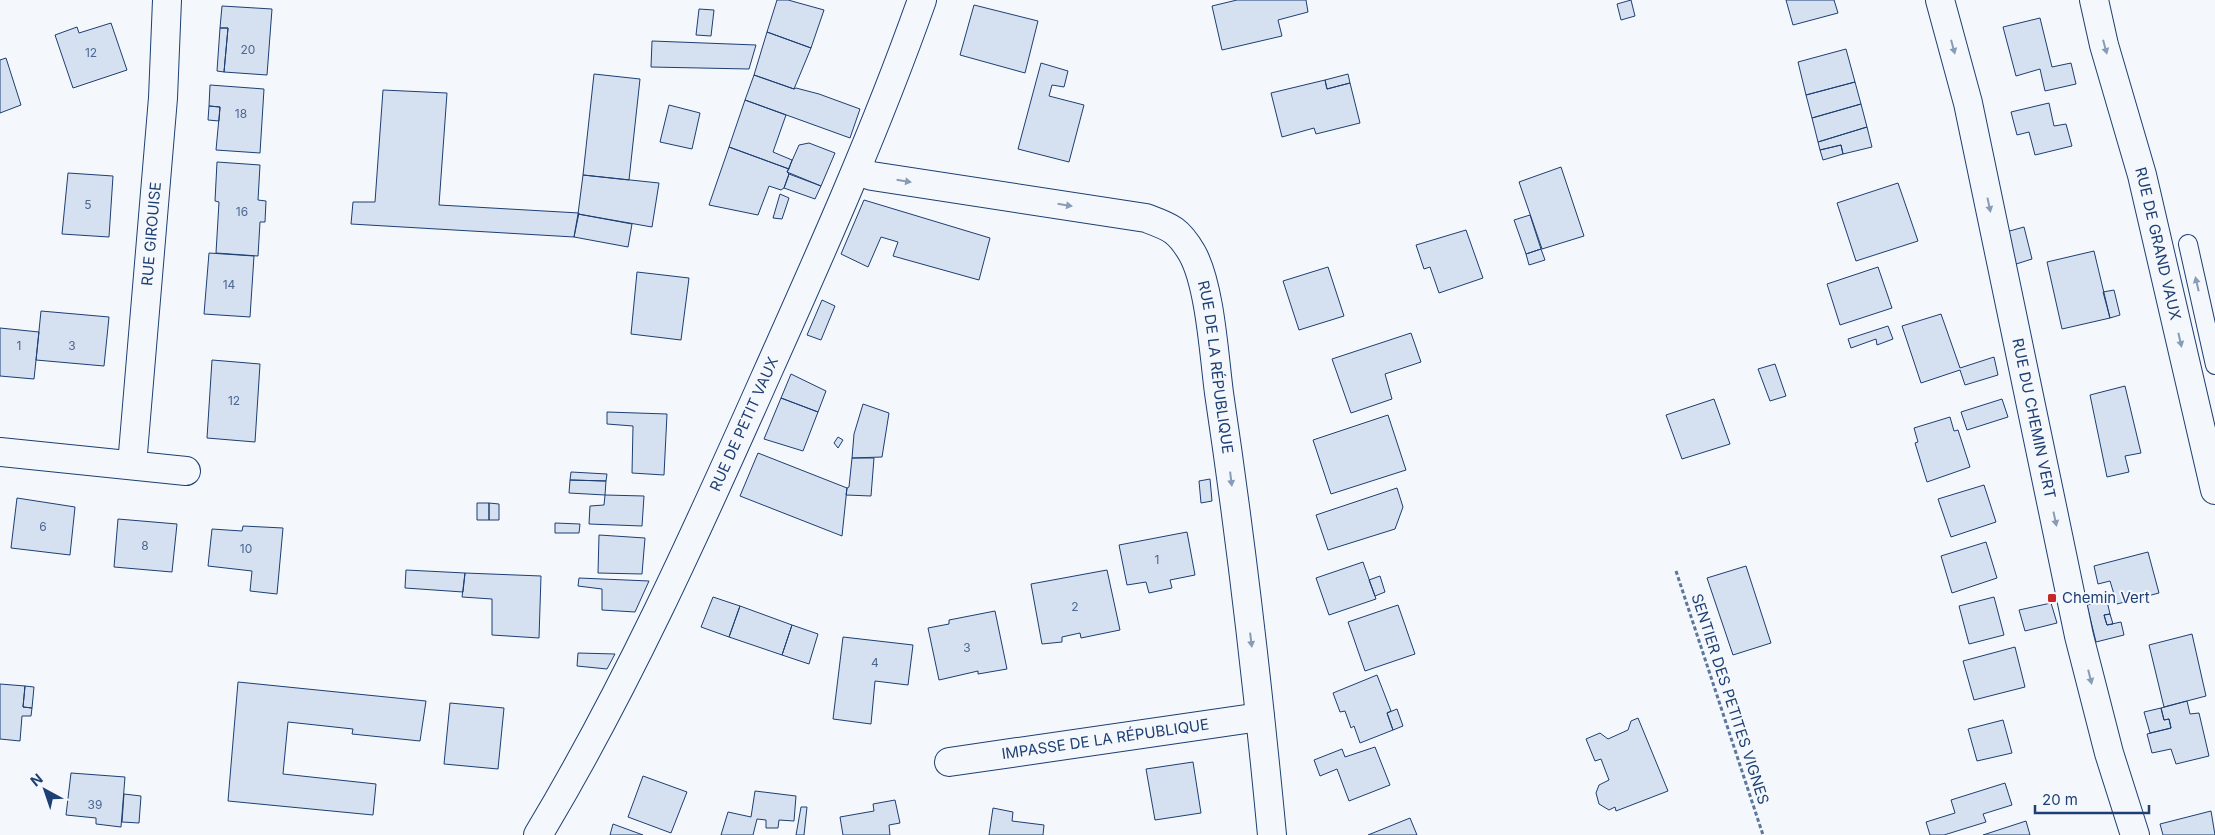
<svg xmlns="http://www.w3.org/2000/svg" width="2215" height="835" font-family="Inter,sans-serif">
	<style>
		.building { fill: #d5e0f0; stroke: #1d3f73 }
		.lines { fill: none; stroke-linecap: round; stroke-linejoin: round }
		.lane-casing { stroke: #1d3f73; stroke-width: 20 }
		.street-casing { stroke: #1d3f73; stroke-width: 30 }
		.path { stroke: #5e769c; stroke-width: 3; stroke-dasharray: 4 2.5; stroke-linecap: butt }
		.lane { stroke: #f4f7fb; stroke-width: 18 }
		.street { stroke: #f4f7fb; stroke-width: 28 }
		.oneway { fill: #889bb7 }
		.poi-dot { fill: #c62828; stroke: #f4f7fb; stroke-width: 2 }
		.labels { text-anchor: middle; stroke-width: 4; stroke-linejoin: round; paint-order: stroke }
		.number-label { font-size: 12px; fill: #4b6792 }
		.street-label { font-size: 15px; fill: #1d3f73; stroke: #f4f7fb }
		.poi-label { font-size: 15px; fill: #1d3f73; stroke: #f4f7fb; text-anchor: start }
	</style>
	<rect width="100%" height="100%" fill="#f4f7fb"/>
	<!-- building -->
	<path class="building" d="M777,0H788L824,10L811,48L767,32Z
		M1237,0H1306L1308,12L1278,20L1282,36L1222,50L1212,6Z
		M1631,0L1635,16L1621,20L1617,4Z
		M1786,0H1834L1838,13L1793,25Z
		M974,5L1038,21L1025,73L960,55Z
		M222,6L272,9L267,75L224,72L228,28H220Z
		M699,9L714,10L711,36L696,35Z
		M2040,18L2052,67L2071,63L2076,84L2045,91L2040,69L2016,76L2003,27Z
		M111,23L127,70L73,88L55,35L77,27L79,33Z
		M220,28H228L224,72L217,71Z
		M767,32L811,48L794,89L754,75Z
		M652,41L756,45L749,69L651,67Z
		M1846,49L1855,82L1806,95L1798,62Z
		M6,58L21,105L0,113V60Z
		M1041,63L1068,71L1064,87L1052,85L1049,96L1084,105L1069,162L1018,149Z
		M594,74L640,79L629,180L583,175Z
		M1348,74L1350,83L1327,89L1325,80Z
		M754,75L794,89L796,88L819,94L860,109L850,138L745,100Z
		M1325,80L1327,89L1350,83L1360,123L1316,134L1314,128L1282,137L1271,93Z
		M1855,82L1861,104L1812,118L1806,95Z
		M210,85L264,89L260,153L216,150L220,107L209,106Z
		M383,90L447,93L439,205L579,213L574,237L351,224L353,202H375Z
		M745,100L786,115L773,152L792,160L789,169L729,147Z
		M2049,103L2054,126L2066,124L2072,146L2035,155L2029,132L2017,135L2011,112Z
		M1861,104L1867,127L1818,142L1812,118Z
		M669,105L700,113L692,149L660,142Z
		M209,106L220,107L219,121L208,120Z
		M1867,127L1872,147L1843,154L1841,145L1820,150L1818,142Z
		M809,143L835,153L821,186L787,172L799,145Z
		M1841,145L1843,154L1823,160L1820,150Z
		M729,147L789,169L787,172L789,174L784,188L781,190L769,186L758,215L709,205Z
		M217,162L260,165L258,200L266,201L265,222H260L258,256L216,253L219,202L215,201Z
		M1561,167L1584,236L1542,249L1519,182Z
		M68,173L113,176L109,237L62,234Z
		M789,174L821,186L815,199L784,188Z
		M583,175L659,183L652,227L578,214Z
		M1898,183L1918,241L1856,261L1837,203Z
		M780,194L789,198L782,219L773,218Z
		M864,200L990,238L979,280L893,256L898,242L881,237L868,267L841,254Z
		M578,214L632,224L628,247L574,237Z
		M1530,215L1541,249L1526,254L1514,220Z
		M2024,227L2032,259L2013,265L2006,232Z
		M1466,230L1483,278L1439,293L1430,267L1424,269L1416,245Z
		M1541,249L1545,260L1529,265L1526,254Z
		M2094,251L2110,318L2062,329L2047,262Z
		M209,253L254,256L250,317L204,314Z
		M1328,267L1344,316L1299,330L1283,281Z
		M1878,267L1892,308L1840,325L1827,284Z
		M637,272L689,278L681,340L631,334Z
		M2114,290L2120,315L2110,318L2103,292Z
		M822,300L835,306L821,340L807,335Z
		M41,311L109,317L104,366L36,360Z
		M1941,314L1960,368L1994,357L1998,375L1965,385L1960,370L1921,383L1902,326Z
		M1888,326L1893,339L1877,345L1876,339L1851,348L1848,339Z
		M0,328L39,332L34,379L0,376Z
		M1411,333L1421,362L1385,374L1392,399L1351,413L1332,359Z
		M212,360L260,364L255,442L207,438Z
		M1775,364L1786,396L1770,401L1758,369Z
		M791,374L826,391L818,412L781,398Z
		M2125,386L2141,453L2125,456L2129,472L2107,477L2090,395Z
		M781,398L818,412L803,451L764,439Z
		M1714,399L1730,444L1682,459L1666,415Z
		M2002,399L2008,417L1967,430L1961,412Z
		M863,404L889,413L882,457L852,458L854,434Z
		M607,412L667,414L664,475L632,473L633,426L607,424Z
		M1388,415L1406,470L1331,494L1313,440Z
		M1950,417L1954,431L1958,430L1970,467L1927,482L1915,443L1918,442L1914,428Z
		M838,437L843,440L838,448L834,443Z
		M758,453L847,488L842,536L740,496Z
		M852,458H874L871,496L846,495L847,488L849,487Z
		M571,472L607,474L606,481L570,480Z
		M1210,479L1212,501L1201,503L1199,481Z
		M570,480L606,481L605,495L569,493Z
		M1984,485L1996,522L1951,537L1938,499Z
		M1397,488L1403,507L1395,529L1328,550L1316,515Z
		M605,495L644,496L642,526L589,524L590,506L604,505Z
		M17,498L75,507L70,555L11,548Z
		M477,503H489V520H477Z
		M489,503L499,504V520H489Z
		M118,519L177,524L172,572L114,567Z
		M555,523L580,524L579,533H555Z
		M243,526L283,528L277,594L250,591L252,571L208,566L212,529L242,531Z
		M1187,532L1195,575L1170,580L1172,588L1149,593L1146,582L1127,585L1119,545Z
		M599,535L645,538L642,574L598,573Z
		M1986,542L1997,578L1952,593L1941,556Z
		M2148,552L2159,593L2117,604L2110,581L2098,584L2094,566Z
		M1363,562L1376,599L1329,615L1316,578Z
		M1746,566L1771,643L1733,655L1707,578Z
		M406,570L465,573L463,592L405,588Z
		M1107,570L1120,630L1081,638L1080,633L1062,637V642L1042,644L1031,584Z
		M465,573L541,576L539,638L492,635V599L462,597Z
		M1380,576L1385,592L1375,596L1369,580Z
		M579,578L649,581L635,612L602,610V589L578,586Z
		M713,597L740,606L729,637L701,627Z
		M1994,597L2004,635L1969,644L1959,606Z
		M2107,601L2110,614L2104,615L2107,625L2121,622L2124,635L2096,642L2087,605Z
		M2051,603L2057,623L2025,631L2019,610Z
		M1398,605L1415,654L1365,671L1348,622Z
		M740,606L792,625L782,655L729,637Z
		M995,611L1007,669L978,674V671L939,680L928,628L949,624V620Z
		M2110,614L2113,624L2107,625L2104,615Z
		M792,625L818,634L809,664L782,655Z
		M2192,634L2206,696L2164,707L2149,645Z
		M843,637L913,645L908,685L875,681L871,724L833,719Z
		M2015,647L2025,687L1974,700L1963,661Z
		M578,653L615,654L607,669L577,666Z
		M1377,675L1391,711L1387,713L1393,730L1360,743L1354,726L1351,728L1345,711L1340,712L1333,693Z
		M238,682L426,701L420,741L352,734L353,729L288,722L283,774L376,784L373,815L228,801Z
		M0,684L25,686L23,707L32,708L31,716H22L20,741L0,739Z
		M25,686L34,687L32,708L23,707Z
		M2187,701L2190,714L2199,713L2209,756L2176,764L2171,749L2152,753L2147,734L2171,728L2169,719L2164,720L2161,708Z
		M450,703L504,708L498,769L444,764Z
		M2161,708L2164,720L2169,719L2171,728L2150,733L2144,712Z
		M1397,709L1403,726L1393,730L1387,713Z
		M1638,718L1668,791L1616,811L1615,807L1609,810L1599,804L1596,793L1599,785L1609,780L1601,759L1595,761L1586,739L1600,733L1608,739L1628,730L1631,721Z
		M2003,720L2012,753L1977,761L1968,729Z
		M1375,747L1390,785L1349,801L1337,769L1320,776L1314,760L1342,749L1345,757Z
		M1193,762L1201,813L1155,820L1146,769Z
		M71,773L125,777L121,827L96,824V818L66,815Z
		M643,776L687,792L671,833L628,817Z
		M2005,783L2012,805L1983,814L1986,822L1944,835H1930L1926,822L1955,813L1951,800Z
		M755,791L796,796L794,821L779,820L778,828H766V820L757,819L753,835H721L728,812L751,817Z
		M124,794L141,796L139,823L122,822Z
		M895,800L900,823L889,825L890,835H843L840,817L874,811L873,804Z
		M801,807H807L804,835H796Z
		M993,808L1013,812L1012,821L1044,825L1043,835H989Z
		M2211,811L2215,835H2163L2160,824Z
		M1410,818L1417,835H1368Z
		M2026,821L2030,835H1983Z
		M613,824L643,835H610Z"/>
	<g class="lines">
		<!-- lane casing -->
		<g class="lane-casing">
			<path id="lane" d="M2188,244L2215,365"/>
		</g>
		<!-- street casing -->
		<g class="street-casing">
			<g id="street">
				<path id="s1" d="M1940,0L1968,103L2079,636L2109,753L2135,835"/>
				<path id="s2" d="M2094,0L2104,45L2142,175L2215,490"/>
				<path id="s3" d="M857,171L872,176L1146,218C1170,227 1178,229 1192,253C1210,285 1214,355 1219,393C1241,540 1258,687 1272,835"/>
				<path d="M0,452L186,471"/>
				<path id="s4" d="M132,465L163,98L167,0"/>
				<path id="s5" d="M949,762L1260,717"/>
				<path id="s6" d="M538,835C625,690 695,535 764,380C820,255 876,130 922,0"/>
			</g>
		</g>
		<!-- path -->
		<path class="path" d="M1676,571L1763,835"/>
		<!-- lane -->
		<use href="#lane" class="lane"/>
		<!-- street -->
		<use href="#street" class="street"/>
	</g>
	<!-- one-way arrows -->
	<defs><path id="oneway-solid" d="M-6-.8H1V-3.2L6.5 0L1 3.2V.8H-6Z" transform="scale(1.25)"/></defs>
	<g class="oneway">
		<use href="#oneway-solid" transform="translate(1953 47) rotate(75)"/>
		<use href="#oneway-solid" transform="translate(2105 47) rotate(75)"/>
		<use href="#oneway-solid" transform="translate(904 181) rotate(9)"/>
		<use href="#oneway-solid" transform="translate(1065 205) rotate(9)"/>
		<use href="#oneway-solid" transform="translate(1989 205) rotate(78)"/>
		<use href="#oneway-solid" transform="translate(2197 284) rotate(-103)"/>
		<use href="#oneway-solid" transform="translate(2180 340) rotate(77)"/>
		<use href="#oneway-solid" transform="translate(1231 479) rotate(83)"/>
		<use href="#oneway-solid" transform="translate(2055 519) rotate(78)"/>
		<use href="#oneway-solid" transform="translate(1251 640) rotate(83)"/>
		<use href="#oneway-solid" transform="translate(2090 677) rotate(76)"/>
	</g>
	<!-- markers -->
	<rect class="poi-dot" x="2047" y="593" width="10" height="10" rx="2.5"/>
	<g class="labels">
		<!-- number labels -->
		<g class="number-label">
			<text x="248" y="54">20</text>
			<text x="91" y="57">12</text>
			<text x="241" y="118">18</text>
			<text x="88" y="209">5</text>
			<text x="242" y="216">16</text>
			<text x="229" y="289">14</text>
			<text x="19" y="350">1</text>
			<text x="72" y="350">3</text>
			<text x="234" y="405">12</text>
			<text x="43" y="531">6</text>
			<text x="145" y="550">8</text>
			<text x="246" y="553">10</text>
			<text x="1157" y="564">1</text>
			<text x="1075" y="611">2</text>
			<text x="967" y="652">3</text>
			<text x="875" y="667">4</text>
			<text x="95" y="809">39</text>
		</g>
		<!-- street labels -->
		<g class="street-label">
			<text dy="5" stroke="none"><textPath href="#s4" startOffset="232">RUE GIROUISE</textPath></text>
			<text dy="5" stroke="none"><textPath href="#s2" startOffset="252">RUE DE GRAND VAUX</textPath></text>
			<text dy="5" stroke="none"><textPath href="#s3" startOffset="470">RUE DE LA RÉPUBLIQUE</textPath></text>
			<text dy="5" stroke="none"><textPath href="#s1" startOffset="429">RUE DU CHEMIN VERT</textPath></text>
			<text dy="5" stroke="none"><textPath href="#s6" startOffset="460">RUE DE PETIT VAUX</textPath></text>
			<text transform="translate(1730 699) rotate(72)" y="5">SENTIER DES PETITES VIGNES</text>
			<text dy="5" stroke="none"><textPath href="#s5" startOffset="158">IMPASSE DE LA RÉPUBLIQUE</textPath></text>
		</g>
		<!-- poi labels -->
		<g class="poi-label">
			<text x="2062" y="603">Chemin Vert</text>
		</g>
	</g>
	<!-- north arrow -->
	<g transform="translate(45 790) rotate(320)" stroke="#f4f7fb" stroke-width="4" paint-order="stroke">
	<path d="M0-4L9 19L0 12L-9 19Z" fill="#1d3f73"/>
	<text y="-8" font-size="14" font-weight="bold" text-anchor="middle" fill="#1d3f73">N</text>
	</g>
	<!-- scale -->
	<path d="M2035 805v8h114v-8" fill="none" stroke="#1d3f73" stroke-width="2.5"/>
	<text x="2042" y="805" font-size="15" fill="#1d3f73" stroke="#f4f7fb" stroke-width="4" paint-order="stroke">20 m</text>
</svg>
